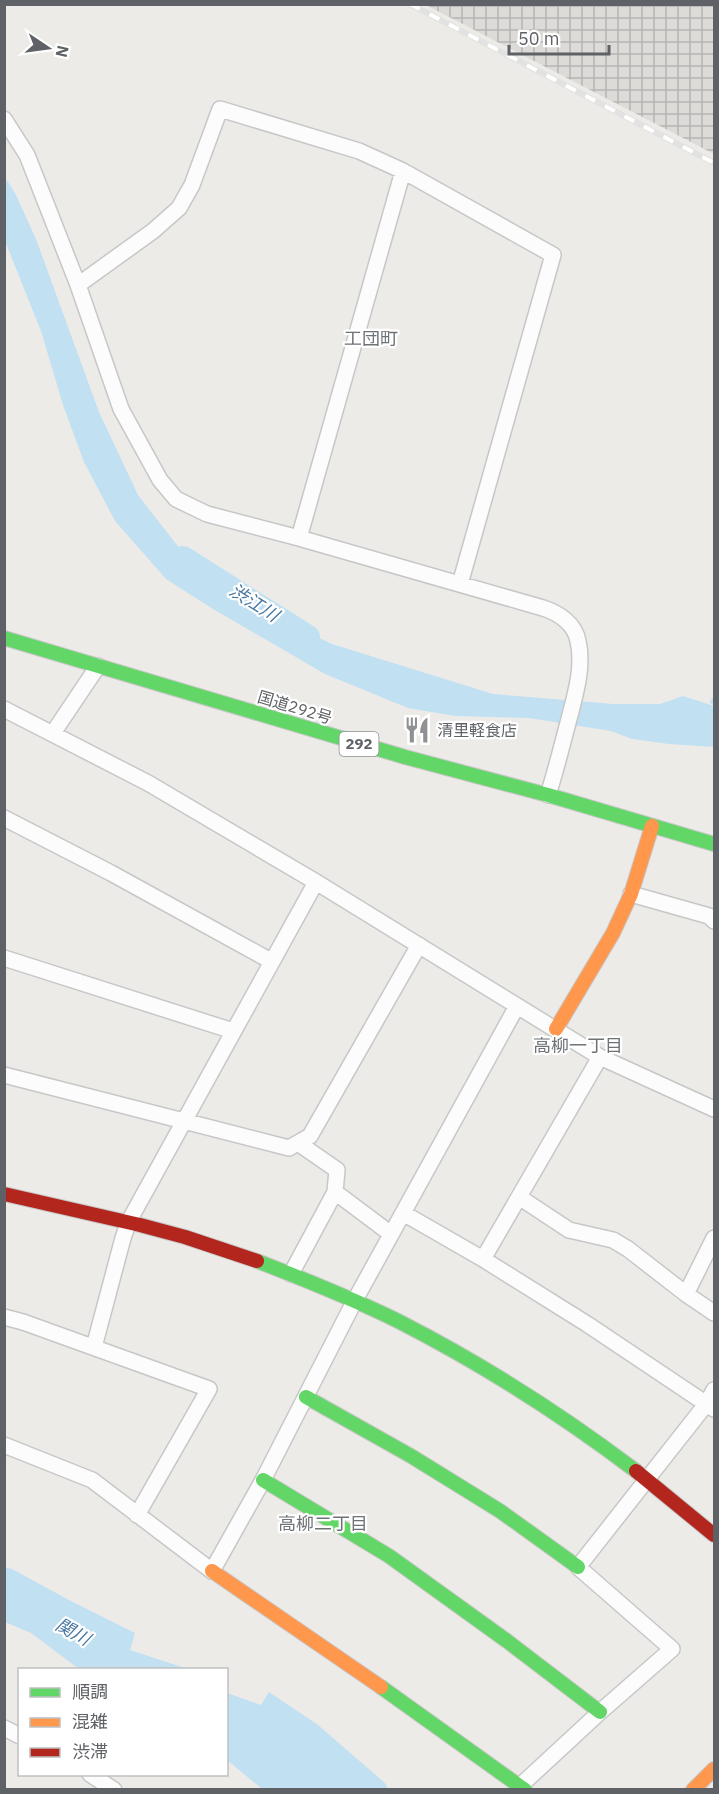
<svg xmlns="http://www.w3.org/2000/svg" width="719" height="1794" font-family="'IBM Plex Sans','Noto Sans JP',sans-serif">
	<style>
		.industrial { fill: url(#industrial-grid) }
		.water { fill: #c1e0f2 }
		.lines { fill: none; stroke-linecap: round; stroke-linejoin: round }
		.stream { stroke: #c1e0f2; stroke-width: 4 }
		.river { stroke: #c1e0f2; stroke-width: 24 }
		.street-casing { stroke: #c7c7c8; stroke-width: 18 }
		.fast-casing { stroke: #c7c7c7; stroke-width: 16 }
		.slow-casing { stroke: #c7c7c7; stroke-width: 16 }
		.jam-casing { stroke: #c7c7c7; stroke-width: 16 }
		.street { stroke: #fcfcfc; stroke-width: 15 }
		.fast { stroke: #63d668; stroke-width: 14 }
		.slow { stroke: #ff974d; stroke-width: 14 }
		.jam { stroke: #b3261e; stroke-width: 14 }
		.rail-casing { stroke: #e3e2e2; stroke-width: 6 }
		.rail { stroke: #fff; stroke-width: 4; stroke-dasharray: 11; stroke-linecap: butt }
		.labels { text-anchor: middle; stroke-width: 4.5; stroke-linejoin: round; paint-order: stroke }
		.shield { fill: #fff; stroke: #8e9093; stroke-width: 1.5 }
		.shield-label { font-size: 15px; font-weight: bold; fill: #5e6165 }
		.street-label { font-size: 16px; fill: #5e6165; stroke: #fff }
		.poi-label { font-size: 16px; fill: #5e6165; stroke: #fff; text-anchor: start }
		.neighbourhood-label { font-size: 18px; fill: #6f7377; stroke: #fff }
		.water-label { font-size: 18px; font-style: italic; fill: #4877a0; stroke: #fff }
	</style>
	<defs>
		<pattern id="industrial-grid" width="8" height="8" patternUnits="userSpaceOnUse" patternTransform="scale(1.5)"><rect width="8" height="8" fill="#dddbd8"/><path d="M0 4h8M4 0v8" fill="none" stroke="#b6b5b3"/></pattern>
	</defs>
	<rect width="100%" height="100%" fill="#edebe8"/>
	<!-- industrial -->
	<path class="industrial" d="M426,5H714V154Z"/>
	<!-- water -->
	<path class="water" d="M4,176L15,193L36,239L99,412L138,495L180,549L240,600L332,644L493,694L613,704H660L683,696L714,706V747L669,744L632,739L611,731L529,718L455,716L408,708L325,674L213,609L166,579L115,521L84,462L63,405L41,331L5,241Z
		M4,1567L12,1569L69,1600L135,1633L130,1650L188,1669H79L31,1633L5,1622Z
		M269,1692L318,1725L385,1783L388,1789H262L227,1760V1693L261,1705Z"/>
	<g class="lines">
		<!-- stream -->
		<path class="stream" d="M714,699L712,702L714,703"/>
		<!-- river -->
		<path class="river" d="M183,558L308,637"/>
		<!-- street casing -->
		<g class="street-casing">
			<path id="street" d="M4,119L27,155L78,285L121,409L160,480L176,499L207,514L299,538L543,608C559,613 575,624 578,641C584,667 575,695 569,719C562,745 556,770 548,795
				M78,285L153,231L179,208L192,185L220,109L359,151L403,171L553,255L460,584
				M299,538L403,171
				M4,709L148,783L316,882L600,1057L714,1109
				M53,733L98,666
				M4,818L111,873L271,961
				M631,894L709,916L714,921
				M4,958L233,1031
				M4,1075L289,1148L310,1136L419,945
				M298,1143L337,1170L335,1192L391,1234
				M519,1197L569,1230L613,1240L628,1249L686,1294L714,1313
				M403,1213L483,1259L587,1324L714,1409
				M483,1259L600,1057
				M291,1274L335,1192
				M686,1294L714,1238
				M4,1317L23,1322L209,1389L137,1515
				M94,1347L123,1238L129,1221L316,882
				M4,1445L92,1480L212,1571L263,1480L355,1300L517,1006
				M4,1728L20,1736
				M90,1774L114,1790
				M520,1786L600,1712L672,1649L578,1567L707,1403L714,1390"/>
		</g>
		<!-- fast casing -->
		<g class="fast-casing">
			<path id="fast" d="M4,638L405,757L548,795L714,844
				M257,1261C306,1280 354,1299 400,1322C484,1365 562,1415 636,1471
				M306,1397L411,1456L500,1511L578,1567
				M263,1480L389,1556L507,1641L600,1712
				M381,1687L525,1790"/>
		</g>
		<!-- slow casing -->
		<g class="slow-casing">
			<path id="slow" d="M556,1029L613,933L631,894L652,826
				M212,1571L381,1687
				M693,1790L714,1769"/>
		</g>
		<!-- jam casing -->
		<g class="jam-casing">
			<path id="jam" d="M4,1194L140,1225L185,1237L257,1261
				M636,1471L714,1535"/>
		</g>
		<!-- street -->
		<use href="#street" class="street"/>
		<!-- fast -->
		<use href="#fast" class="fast"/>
		<!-- slow -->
		<use href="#slow" class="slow"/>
		<!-- jam -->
		<use href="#jam" class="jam"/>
		<!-- rail casing -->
		<g class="rail-casing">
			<path id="rail" d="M410,4L714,163"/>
		</g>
		<!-- rail -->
		<use href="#rail" class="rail"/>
	</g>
	<!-- icons -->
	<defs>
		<g id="restaurant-bare" transform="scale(2.07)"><path d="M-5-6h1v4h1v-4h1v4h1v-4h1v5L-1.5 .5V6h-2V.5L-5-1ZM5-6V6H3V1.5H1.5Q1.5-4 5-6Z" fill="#909193" stroke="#fff" stroke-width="2.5" paint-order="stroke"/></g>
	</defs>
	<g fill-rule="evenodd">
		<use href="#restaurant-bare" x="417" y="730"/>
	</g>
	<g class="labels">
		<!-- shield labels -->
		<rect class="shield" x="339.5" y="732" width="39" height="24" rx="4.5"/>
		<g class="shield-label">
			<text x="359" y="749">292</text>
		</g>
		<!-- street labels -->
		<g class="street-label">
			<text transform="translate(295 707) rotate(17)" y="6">国道292号</text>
		</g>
		<!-- poi labels -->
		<g class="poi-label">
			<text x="437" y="736">清里軽食店</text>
		</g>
		<!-- neighbourhood labels -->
		<g class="neighbourhood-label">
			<text x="371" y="345">工団町</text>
			<text x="578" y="1052">高柳一丁目</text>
			<text x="323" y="1530">高柳二丁目</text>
		</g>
		<!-- water labels -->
		<g class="water-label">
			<text transform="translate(254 603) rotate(32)" y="6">渋江川</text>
			<text transform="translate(73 1632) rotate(29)" y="6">関川</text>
		</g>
	</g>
	<!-- border -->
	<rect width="719" height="1794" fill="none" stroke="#5e6165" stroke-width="12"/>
	<!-- legend -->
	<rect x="18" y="1668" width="210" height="108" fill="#ffffff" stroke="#bfc0c1" stroke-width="1.5"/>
	<rect x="30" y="1688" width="30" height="9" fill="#63d668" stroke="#bfc0c1" stroke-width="1.5"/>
	<text x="72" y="1698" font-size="18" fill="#5e6165">順調</text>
	<rect x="30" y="1718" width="30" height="9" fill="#ff974d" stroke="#bfc0c1" stroke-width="1.5"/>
	<text x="72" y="1728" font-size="18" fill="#5e6165">混雑</text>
	<rect x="30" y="1748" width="30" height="9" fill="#b3261e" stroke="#bfc0c1" stroke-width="1.5"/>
	<text x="72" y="1758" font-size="18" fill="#5e6165">渋滞</text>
	<!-- north arrow -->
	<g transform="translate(48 48) rotate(103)" stroke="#ffffff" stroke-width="4.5" paint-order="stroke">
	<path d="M0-4.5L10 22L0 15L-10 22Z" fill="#5e6165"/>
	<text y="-9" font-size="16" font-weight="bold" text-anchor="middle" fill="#5e6165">N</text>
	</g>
	<!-- scale -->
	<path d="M509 45v9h100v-9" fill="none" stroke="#5e6165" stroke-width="3"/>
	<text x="518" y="45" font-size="18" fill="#5e6165" stroke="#ffffff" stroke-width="4.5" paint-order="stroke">50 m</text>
</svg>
